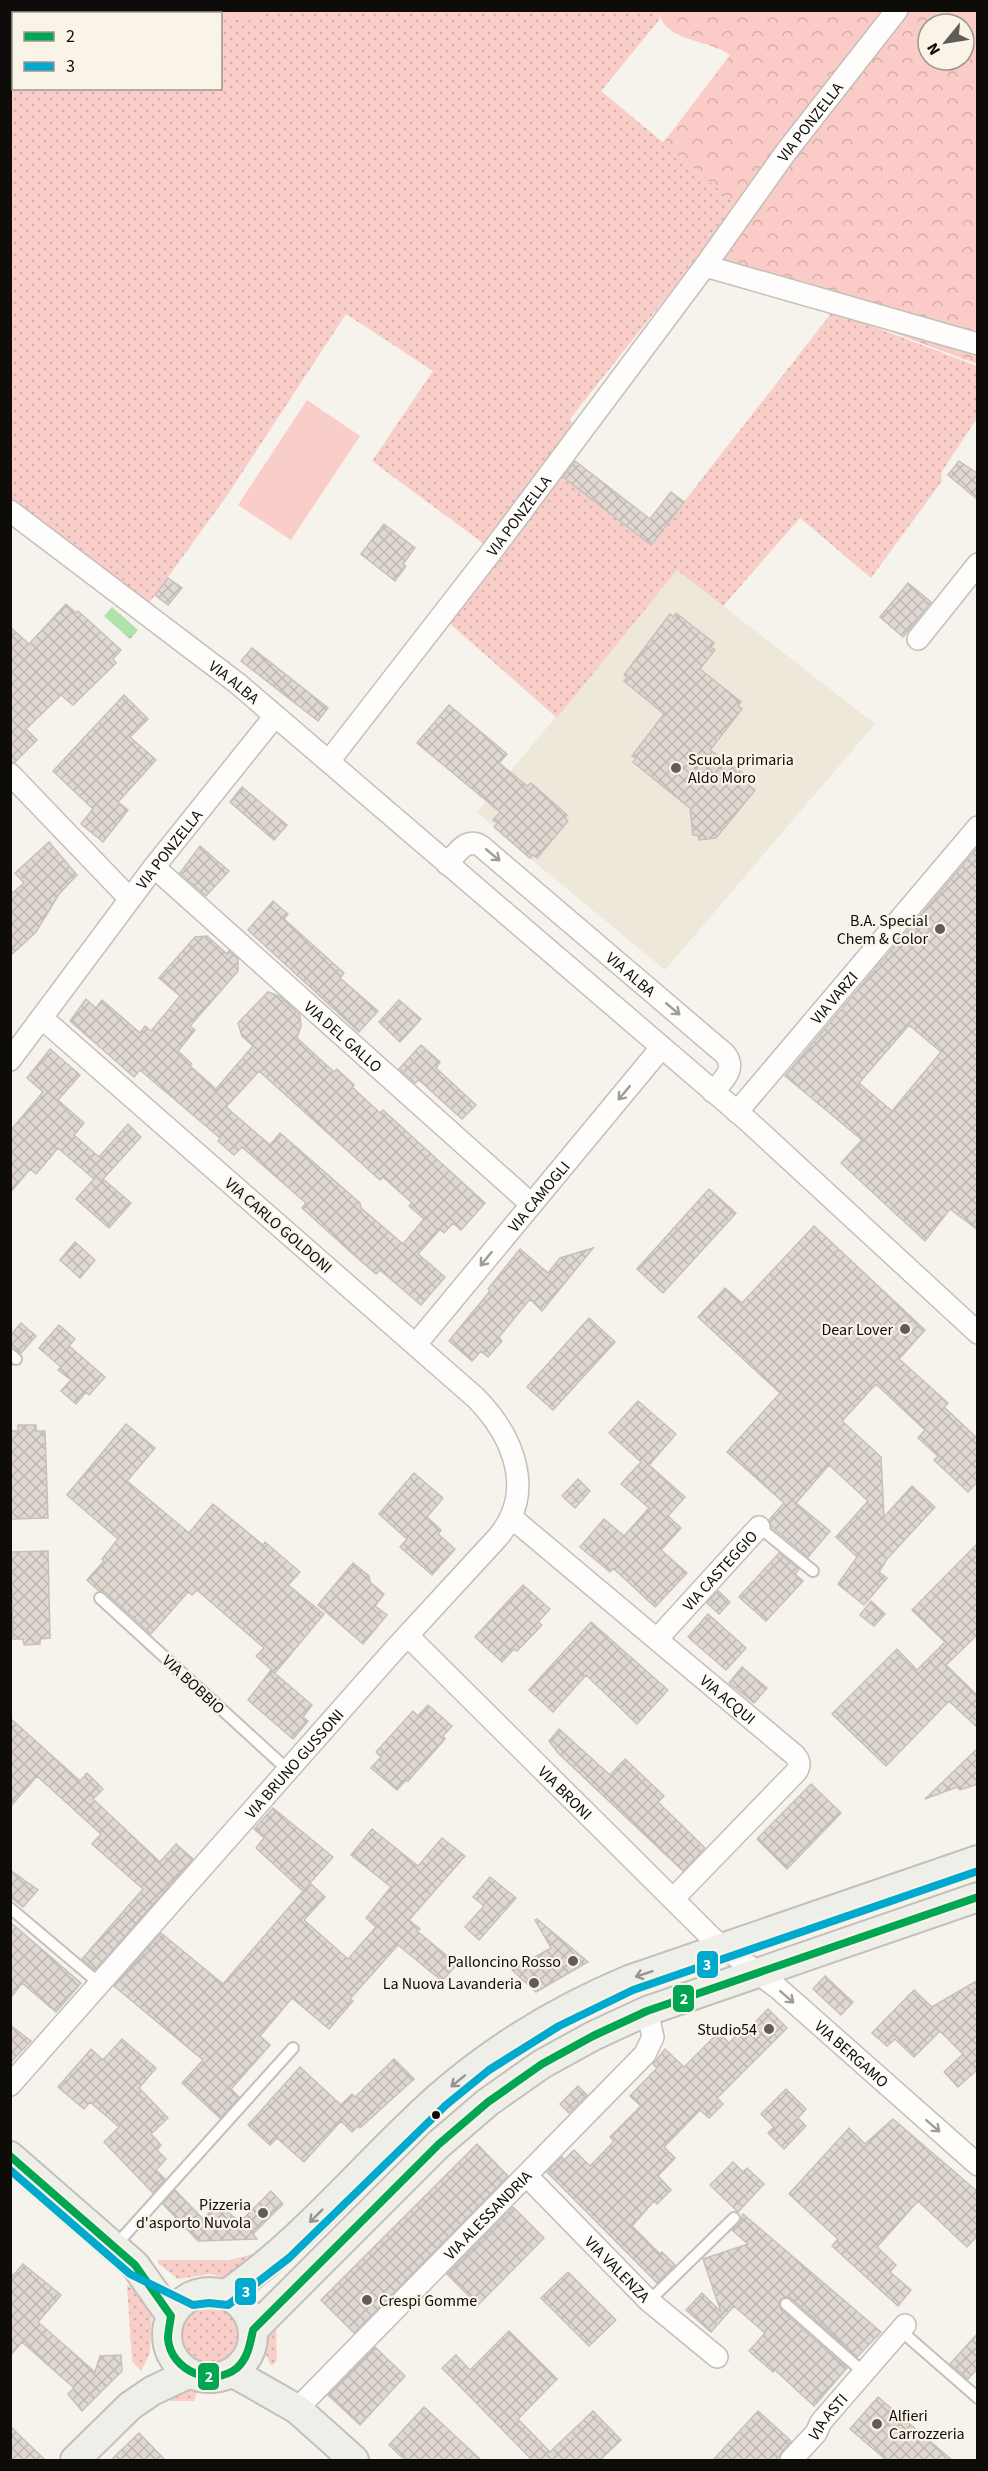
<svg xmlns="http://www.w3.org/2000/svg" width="988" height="2471" font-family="'Source Sans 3',sans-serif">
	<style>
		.built { fill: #eee8db }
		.green { fill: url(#green-dots); fill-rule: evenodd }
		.forest { fill: url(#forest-crowns); fill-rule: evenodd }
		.pitch { fill: #f9cec9 }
		.water { fill: url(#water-ripples) }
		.building { fill: url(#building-cross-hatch); stroke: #c4c1bc; stroke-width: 1.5; fill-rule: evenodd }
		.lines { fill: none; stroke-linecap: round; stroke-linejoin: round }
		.lane-casing { stroke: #c2c0ba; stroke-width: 14 }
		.street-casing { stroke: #c2c0ba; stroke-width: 24 }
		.secondary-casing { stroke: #c2c0ba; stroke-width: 32 }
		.lane { stroke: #fefdfc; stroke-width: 10 }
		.street { stroke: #fefdfc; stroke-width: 21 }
		.secondary { stroke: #efefe9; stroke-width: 28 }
		.bus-1-casing { stroke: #faf4e8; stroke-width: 12 }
		.bus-2-casing { stroke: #faf4e8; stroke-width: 12 }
		.bus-1 { stroke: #00a651; stroke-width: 8 }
		.bus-2 { stroke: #00a9ce; stroke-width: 8 }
		.oneway { stroke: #9e9d9a }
		.oneway2 { stroke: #95948f }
		.poi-dot { fill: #5f5d58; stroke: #faf4e8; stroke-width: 2 }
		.bus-dot { fill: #0e0c08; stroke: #faf4e8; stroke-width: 2 }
		.labels { text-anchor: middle; stroke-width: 4.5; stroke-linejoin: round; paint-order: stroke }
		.street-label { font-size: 16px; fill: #0e0c08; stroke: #faf4e8 }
		.poi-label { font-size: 16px; fill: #0e0c08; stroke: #faf4e8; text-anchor: end }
		.line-badge { stroke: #faf4e8; stroke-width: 2 }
		.badge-label { font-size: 16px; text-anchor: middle; font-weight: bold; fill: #fff }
	</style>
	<defs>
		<pattern id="green-dots" width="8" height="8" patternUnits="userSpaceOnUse" patternTransform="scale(1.5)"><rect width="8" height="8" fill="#f9cec9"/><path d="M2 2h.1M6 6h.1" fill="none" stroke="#d4b0ab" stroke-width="1.8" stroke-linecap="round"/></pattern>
		<pattern id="forest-crowns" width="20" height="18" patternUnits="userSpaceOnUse" patternTransform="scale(1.5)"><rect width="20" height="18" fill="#facbc7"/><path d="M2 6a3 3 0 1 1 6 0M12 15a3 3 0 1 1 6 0" fill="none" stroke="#d5ada9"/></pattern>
		<pattern id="water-ripples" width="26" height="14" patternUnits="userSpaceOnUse" patternTransform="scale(1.5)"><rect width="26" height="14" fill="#b1e2ab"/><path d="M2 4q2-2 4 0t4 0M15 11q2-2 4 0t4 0" fill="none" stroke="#97c192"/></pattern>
		<pattern id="building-cross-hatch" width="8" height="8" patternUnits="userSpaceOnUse" patternTransform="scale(1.5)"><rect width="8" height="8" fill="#e0d8d1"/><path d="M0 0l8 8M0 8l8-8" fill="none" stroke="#bfb8b2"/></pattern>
	</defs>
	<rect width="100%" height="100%" fill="#f6f3ec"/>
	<!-- built -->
	<path class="built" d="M677,570L875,724L665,970L515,846L518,842L509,839L477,812Z"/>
	<!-- green -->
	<path class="green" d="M263,10L659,11L660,19L601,91L736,203L676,285L570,419L576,429L484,544L372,461L433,371L346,314L226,497L147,606L85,553L11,498L10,11H215L246,22ZM14,14H220V88H14Z
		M833,311L977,366V418L941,473L942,481L871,578L800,518L723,606L677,570L557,718L448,622L561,475L651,544Z
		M256,2253L227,2278L211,2274L178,2279L158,2263V2260H230Z
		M127,2285L135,2289L152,2307L150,2353L141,2371L132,2361Z
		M178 2334a31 31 0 1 1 62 0a31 31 0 1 1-62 0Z
		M273,2325L276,2328L277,2360L272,2366C261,2351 264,2339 273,2325Z
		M182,2388L197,2392L194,2401H171L167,2392Z"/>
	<!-- forest -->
	<path class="forest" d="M215,11H263L246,22Z
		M659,11H977V364L695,258L735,203L663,143L730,55C709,39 663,42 659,11ZM928,24H964V60H928Z"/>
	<!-- pitch -->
	<path class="pitch" d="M307,400L360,436L291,540L238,505Z"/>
	<!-- water -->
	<path class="water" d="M112,607L138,630L130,639L104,616Z"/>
	<!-- building -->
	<path class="building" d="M575,461L650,519L671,492L684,502L651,545L563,477Z
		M959,461L978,474V500L948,475Z
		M384,524L415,548L403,564L406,566L395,581L361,554Z
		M168,578L182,588L168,605L155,595Z
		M908,583L931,602L903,637L880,617Z
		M66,604L76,613L78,611L121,650L113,659L116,663L73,705L61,695L26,729L37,740L15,762H10V627L29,644Z
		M676,613L714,643L711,647L715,650L700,669L741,702L738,706L742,709L710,750L754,781L750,786L755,790L716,838L699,840L698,835H693L690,808L633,762L636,758L632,756L664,714L624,681L627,678L624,675L670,614L673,617Z
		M252,648L328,708L318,721L241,661Z
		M124,695L148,719L130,737L156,760L118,802L128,810L103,842L81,824L93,809L53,771Z
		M449,705L507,754L499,763L527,786L531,783L567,815L565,818L568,821L537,858L533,855L530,858L494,827L498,823L493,820L500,812L417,743Z
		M242,787L287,825L274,840L230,802Z
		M49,842L77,875L59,894L36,932L10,956V895L24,883L15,873Z
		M200,846L229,871L206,896L180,873Z
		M978,847V1230L950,1209L925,1241L841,1163L862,1140L785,1076ZM909,1025L941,1052L892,1111L859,1083Z
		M273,901L288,914L284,919L344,973L340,978L378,1011L359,1032L248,930Z
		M207,936L227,954L229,951L238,959V971L190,1026L195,1030L178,1051L192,1064L190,1066L216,1089L253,1046L242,1036L238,1023L268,992L281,997L300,1015L301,1026L297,1038L334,1072L337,1069L354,1085L352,1087L380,1113L383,1110L485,1203L461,1230L453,1223L444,1233L440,1229L418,1254L445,1277L421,1305L380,1270L376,1274L354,1255L302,1208L306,1203L242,1147L234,1155L218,1141L220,1138L140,1070L134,1077L70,1021L86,999L96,1008L102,1000L140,1033L145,1026L151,1031L180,996L159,978L195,937ZM259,1071L380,1180L383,1177L412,1203L409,1206L424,1219L403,1244L361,1208L360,1203L280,1133L270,1145L226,1107Z
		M399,1000L421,1019L400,1042L379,1022Z
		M421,1045L440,1062L436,1068L476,1105L462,1119L419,1080L415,1083L399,1069Z
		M50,1049L80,1075L58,1100L84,1123L74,1135L99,1157L128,1124L141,1137L103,1179L131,1203L109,1228L76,1199L94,1179L58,1148L36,1174L30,1169L10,1193V1131L43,1092L27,1078Z
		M709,1189L736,1213L663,1293L637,1269Z
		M814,1226L925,1330L899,1359L948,1403L944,1407L978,1439V1481L968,1492L934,1460L938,1456L918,1438L925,1430L876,1384L842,1421L881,1457L884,1517L912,1486L935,1507L887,1559L879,1572L887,1578L864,1605L838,1584L857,1557L836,1537L868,1501L829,1465L796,1503L830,1531L808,1557L771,1526L769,1520L784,1503L727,1452L780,1393L698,1317L725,1288L742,1303Z
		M75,1242L95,1260L80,1278L60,1260Z
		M593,1248L542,1311L530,1299L499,1337L502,1341L488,1357L481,1351L472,1361L449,1341L490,1291L488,1289L520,1249L548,1273L560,1258Z
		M589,1318L615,1342L553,1410L527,1387Z
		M21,1323L36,1336L21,1353L10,1347V1336Z
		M59,1325L75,1339L69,1346L105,1377L89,1395L86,1392L76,1404L61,1391L71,1380L58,1370L61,1367L39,1348Z
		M638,1401L676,1434L649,1465L685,1497L668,1516L681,1528L661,1550L687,1573L655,1607L613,1568L610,1572L580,1547L604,1519L624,1536L649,1508L621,1484L641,1462L609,1433Z
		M126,1424L155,1448L127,1481L189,1533L213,1504L263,1545L265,1542L300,1572L288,1585L324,1614L275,1673L256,1656L264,1648L197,1590L192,1595L188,1592L151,1634L105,1592L99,1591L87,1580L104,1561L102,1559L118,1539L67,1495Z
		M18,1425H36V1431H45L48,1518L10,1519V1431H18Z
		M414,1473L443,1498L427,1517L441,1530L438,1534L455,1549L432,1575L400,1547L407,1539L379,1514Z
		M578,1479L590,1491L575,1508L562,1496Z
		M978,1543V1634L946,1665L978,1696V1728L949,1701L886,1766L832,1714L897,1649L917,1670L945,1642L912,1610Z
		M48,1551L50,1638L40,1639V1644L24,1645L23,1639H13L11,1552Z
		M779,1553L799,1569L795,1574L803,1581L766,1621L739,1597Z
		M353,1563L369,1576L370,1582L384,1594L375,1606L387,1615L363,1644L318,1605Z
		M523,1585L550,1609L538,1622L542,1625L517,1651L514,1649L502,1662L475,1637Z
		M718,1591L730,1602L719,1614L707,1603Z
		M871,1601L885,1614L874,1626L860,1615Z
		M708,1614L746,1648L726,1670L688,1637Z
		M591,1622L668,1690L637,1724L586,1675L553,1712L529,1690Z
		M742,1667L767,1688L754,1703L729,1683Z
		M271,1670L312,1705L303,1717L308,1721L293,1739L248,1700Z
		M428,1705L452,1726L443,1736L445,1739L408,1781L406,1780L397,1790L371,1768L381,1757L376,1752L413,1711L418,1716Z
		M10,1718L80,1781L87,1773L103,1789L93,1799L160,1862L176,1844L193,1859L95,1970L82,1959L143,1889L92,1844L101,1834L37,1776L10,1807Z
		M559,1729L610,1775L625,1759L664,1796L658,1802L705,1848L683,1871L558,1753L549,1741Z
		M978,1748V1784L960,1790L957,1787L925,1799Z
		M811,1784L841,1813L787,1869L757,1839Z
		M273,1808L333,1857L303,1891L256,1848L264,1838L254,1829Z
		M372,1829L418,1866L442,1838L465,1856L409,1920L420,1929L417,1931L457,1964L442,1981L398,1945L350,1999L353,2001L329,2029L292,1998L260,2036L270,2045L231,2089L239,2097L220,2118L182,2083L203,2060L114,1986L161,1933L223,1984L310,1883L325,1897L304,1920L348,1959L376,1927L366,1918L391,1887L351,1855Z
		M10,1870L38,1890L23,1907L10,1897Z
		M490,1877L516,1898L479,1940L465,1927L484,1906L473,1897Z
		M537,1919L588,1962L536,1992L512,1970L551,1948L535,1920Z
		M10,1922L81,1983L56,2012L22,1983L10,1999Z
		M825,1976L853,2002L841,2015L813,1989Z
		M978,1980V2069L958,2087L944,2072L963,2054L940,2031L914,2057L895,2039L887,2046L872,2033L914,1990L932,2007Z
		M768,2009L787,2028L717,2098L723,2104L709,2118L700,2110L664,2147L675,2158L658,2176L671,2190L657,2204L654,2201L632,2226L660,2254L662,2252L675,2265L657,2283L547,2172L562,2157L564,2160L574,2150L590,2166L614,2141L610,2137L641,2106L630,2096L657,2068L653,2064L665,2049L684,2067L719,2032L729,2043L738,2034L741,2037Z
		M10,2025L31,2041L10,2063Z
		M122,2039L156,2068L139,2088L168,2118L151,2134L161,2145L157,2150L166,2159L156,2170L165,2179L153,2193L104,2142L119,2127L90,2102L84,2109L58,2087L91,2049L103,2060Z
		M394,2059L414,2079L360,2128L358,2126L352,2132L341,2121L304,2162L277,2138L270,2145L248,2125L300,2067L341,2105L352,2094L355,2097Z
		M578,2086L587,2095L569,2113L560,2104Z
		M786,2089L806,2109L798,2118L806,2126L784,2149L768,2133L774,2127L761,2114Z
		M893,2119L978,2192V2235L967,2247L918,2201L877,2247L896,2265L890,2272L911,2290L898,2306L832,2246L838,2239L789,2194L849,2128L865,2144Z
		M477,2144L508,2176L354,2333L321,2300Z
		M733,2162L743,2172L747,2168L764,2184L738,2212L710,2185Z
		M175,2190L203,2219L218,2204L240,2222L271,2191L283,2204L253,2234L257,2239L198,2241L163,2204Z
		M513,2207L544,2238L478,2305L447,2274Z
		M743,2214L881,2332L857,2357L791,2298L787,2297L781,2299L779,2303L781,2310L847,2368L814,2406L775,2370L773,2372L749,2351L765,2333L734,2306L711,2332L686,2310L702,2293L721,2312L703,2259L748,2244L732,2230L740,2223Z
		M23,2264L61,2295L38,2322L95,2372L100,2356L121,2355L122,2371L82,2411L68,2394L74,2388L22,2342L10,2356V2279Z
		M568,2272L616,2320L589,2346L541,2298Z
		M509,2331L557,2379L518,2419L550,2452L593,2411L621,2440L600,2460H532L442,2368L456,2355L470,2370Z
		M978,2333V2368L968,2379L950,2364Z
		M375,2347L405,2376L360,2425L328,2395Z
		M878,2397L952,2460H886L850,2429Z
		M424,2407L481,2460H405L389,2445Z
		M758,2411L791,2441L776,2460H713Z
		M10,2426L45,2460H10Z
		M139,2433L165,2460H111Z"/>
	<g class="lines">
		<!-- lane casing -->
		<g class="lane-casing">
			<path id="lane" d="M10,1354L16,1359
				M759,1527L813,1571
				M100,1598L288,1770
				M10,1908L100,1984
				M115,2246L293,2048
				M649,2301L734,2218
				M786,2304L863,2372
				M900,2330L978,2398"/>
		</g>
		<!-- street casing -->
		<g class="street-casing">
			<g id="street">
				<path d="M705,266L978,344"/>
				<path id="s1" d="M10,511L237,683L748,1121L978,1333"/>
				<path d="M918,639L978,564"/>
				<path id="s2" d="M329,761L492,551L705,266L786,152L897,10"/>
				<path d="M10,774L130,899"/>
				<path id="s3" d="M447,864C457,853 466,837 481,846L725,1054C737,1069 723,1080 713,1092"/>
				<path id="s4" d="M154,867L531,1204"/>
				<path id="s5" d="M10,1060L154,867L275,716"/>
				<path id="s6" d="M737,1112L978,827"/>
				<path id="s7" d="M416,1344L661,1048"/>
				<path id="s8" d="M512,1518L791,1752C798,1757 802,1764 796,1772L673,1899"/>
				<path id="s9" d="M408,1636L712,1938L779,1989L978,2165"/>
				<path id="s10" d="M657,1639L759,1527"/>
				<path id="s11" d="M10,2085L394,1650L498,1537C536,1492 514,1437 476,1398L43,1019"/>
				<path id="s12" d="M527,2176L649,2301L717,2357"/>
				<path id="s13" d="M297,2409L645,2054L653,2037L647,2011"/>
				<path id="s14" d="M791,2460L816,2433L821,2422L905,2325"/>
			</g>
		</g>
		<!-- secondary casing -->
		<g class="secondary-casing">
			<path id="secondary" d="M10,2156L135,2265L171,2316
				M167 2335a43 43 0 1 1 86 0a43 43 0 1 1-86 0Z
				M225,2295C305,2240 367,2161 439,2097C496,2047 560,2009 629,1980L978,1860
				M253,2330L439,2144L488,2102L542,2064L593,2036L647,2011L978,1897
				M232,2372L297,2409L354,2460
				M75,2460L130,2406L152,2391L190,2373"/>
		</g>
		<!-- lane -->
		<use href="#lane" class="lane"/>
		<!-- street -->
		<use href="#street" class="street"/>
		<!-- secondary -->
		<use href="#secondary" class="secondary"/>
		<!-- bus-1 casing -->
		<g class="bus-1-casing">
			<path id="bus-1" d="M10,2156L135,2265L171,2316C170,2323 168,2332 168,2339C171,2371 212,2388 237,2368C248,2358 250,2344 253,2330L439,2144L488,2102L542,2064L593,2036L647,2011L978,1897"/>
		</g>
		<!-- bus-2 casing -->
		<g class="bus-2-casing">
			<path id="bus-2" d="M10,2170L130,2274L193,2305L209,2303L228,2305L289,2258L446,2105L489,2070L559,2026L633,1990L978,1871"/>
		</g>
		<!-- bus-1 -->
		<use href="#bus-1" class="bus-1"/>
		<!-- bus-2 -->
		<use href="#bus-2" class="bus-2"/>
	</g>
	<!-- one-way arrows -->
	<defs><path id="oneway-shaft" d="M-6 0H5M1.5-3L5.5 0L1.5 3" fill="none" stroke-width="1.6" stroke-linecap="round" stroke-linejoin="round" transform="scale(1.5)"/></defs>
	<g class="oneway">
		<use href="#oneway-shaft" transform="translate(493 855) rotate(40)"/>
		<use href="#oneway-shaft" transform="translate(673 1009) rotate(40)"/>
		<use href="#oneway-shaft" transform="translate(624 1093) rotate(130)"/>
		<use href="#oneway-shaft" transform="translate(486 1259) rotate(129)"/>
		<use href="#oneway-shaft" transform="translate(787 1997) rotate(41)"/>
		<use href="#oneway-shaft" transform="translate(933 2126) rotate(41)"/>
	</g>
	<g class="oneway2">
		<use href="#oneway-shaft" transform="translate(644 1974) rotate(162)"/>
		<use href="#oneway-shaft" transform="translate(458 2081) rotate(141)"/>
		<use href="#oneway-shaft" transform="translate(316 2216) rotate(135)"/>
	</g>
	<!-- markers -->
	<g class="poi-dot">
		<circle cx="676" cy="768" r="6"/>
		<circle cx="940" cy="929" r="6"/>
		<circle cx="905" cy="1329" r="6"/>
		<circle cx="573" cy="1961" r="6"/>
		<circle cx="534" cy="1983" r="6"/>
		<circle cx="769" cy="2029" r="6"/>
		<circle cx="263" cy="2213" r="6"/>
		<circle cx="367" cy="2300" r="6"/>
		<circle cx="877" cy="2424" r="6"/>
	</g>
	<circle class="bus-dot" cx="436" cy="2115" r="5"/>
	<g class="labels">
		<!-- street labels -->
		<g class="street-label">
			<text dy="6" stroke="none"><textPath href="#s2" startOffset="800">VIA PONZELLA</textPath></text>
			<text dy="6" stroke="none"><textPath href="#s2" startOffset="310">VIA PONZELLA</textPath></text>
			<text dy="6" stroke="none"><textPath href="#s1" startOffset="282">VIA ALBA</textPath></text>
			<text dy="6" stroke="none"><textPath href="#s5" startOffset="264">VIA PONZELLA</textPath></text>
			<text dy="6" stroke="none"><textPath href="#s3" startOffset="240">VIA ALBA</textPath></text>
			<text dy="6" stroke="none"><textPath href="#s6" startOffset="150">VIA VARZI</textPath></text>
			<text dy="6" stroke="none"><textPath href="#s4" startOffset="254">VIA DEL GALLO</textPath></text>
			<text dy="6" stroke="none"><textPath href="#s7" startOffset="192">VIA CAMOGLI</textPath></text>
			<text transform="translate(279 1225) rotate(41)" y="6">VIA CARLO GOLDONI</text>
			<text dy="6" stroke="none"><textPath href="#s10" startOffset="93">VIA CASTEGGIO</textPath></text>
			<text transform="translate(194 1684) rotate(43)" y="6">VIA BOBBIO</text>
			<text dy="6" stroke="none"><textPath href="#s8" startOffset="282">VIA ACQUI</textPath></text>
			<text dy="6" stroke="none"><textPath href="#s11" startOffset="429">VIA BRUNO GUSSONI</textPath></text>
			<text dy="6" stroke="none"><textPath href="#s9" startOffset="222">VIA BRONI</textPath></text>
			<text dy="6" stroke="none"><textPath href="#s9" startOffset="610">VIA BERGAMO</textPath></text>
			<text dy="6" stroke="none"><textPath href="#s13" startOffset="272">VIA ALESSANDRIA</textPath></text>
			<text dy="6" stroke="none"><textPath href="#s12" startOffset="130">VIA VALENZA</textPath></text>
			<text dy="6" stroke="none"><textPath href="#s14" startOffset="57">VIA ASTI</textPath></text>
		</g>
		<!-- poi labels -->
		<g class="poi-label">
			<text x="688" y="765" text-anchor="start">Scuola primaria<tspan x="688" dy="18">Aldo Moro</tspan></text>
			<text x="928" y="926">B.A. Special<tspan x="928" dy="18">Chem &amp; Color</tspan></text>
			<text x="893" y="1335">Dear Lover</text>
			<text x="561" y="1967">Palloncino Rosso</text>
			<text x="522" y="1989">La Nuova Lavanderia</text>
			<text x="757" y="2035">Studio54</text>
			<text x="251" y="2210">Pizzeria<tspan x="251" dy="18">d'asporto Nuvola</tspan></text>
			<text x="379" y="2306" text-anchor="start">Crespi Gomme</text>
			<text x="889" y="2421" text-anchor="start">Alfieri<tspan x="889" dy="18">Carrozzeria</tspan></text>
		</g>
	</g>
	<g class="line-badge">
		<rect x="696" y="1950" width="23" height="29" rx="6" fill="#00a9ce"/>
		<rect x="672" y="1984" width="23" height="29" rx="6" fill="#00a651"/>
		<rect x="234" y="2277" width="23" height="29" rx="6" fill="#00a9ce"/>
		<rect x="197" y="2362" width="23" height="29" rx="6" fill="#00a651"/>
	</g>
	<g class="badge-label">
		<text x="707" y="1970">3</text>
		<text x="684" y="2004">2</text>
		<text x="246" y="2297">3</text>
		<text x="209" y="2382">2</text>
	</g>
	<!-- border -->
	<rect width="988" height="2471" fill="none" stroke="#0e0c08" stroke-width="24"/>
	<!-- legend -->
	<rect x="12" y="12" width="210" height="78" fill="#faf4e8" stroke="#9c978e" stroke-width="1.5"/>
	<rect x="24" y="32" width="30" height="9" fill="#00a651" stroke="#9c978e" stroke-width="1.5"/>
	<text x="66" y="42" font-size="18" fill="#0e0c08">2</text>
	<rect x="24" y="62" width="30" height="9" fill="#00a9ce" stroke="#9c978e" stroke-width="1.5"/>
	<text x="66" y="72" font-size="18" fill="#0e0c08">3</text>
	<!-- north arrow -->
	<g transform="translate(946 42) rotate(240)"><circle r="28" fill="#faf4e8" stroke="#9c978e" stroke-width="1.5"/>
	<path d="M0-4.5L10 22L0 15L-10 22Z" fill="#5f5d58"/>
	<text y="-9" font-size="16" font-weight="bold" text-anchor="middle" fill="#0e0c08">N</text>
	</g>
</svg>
